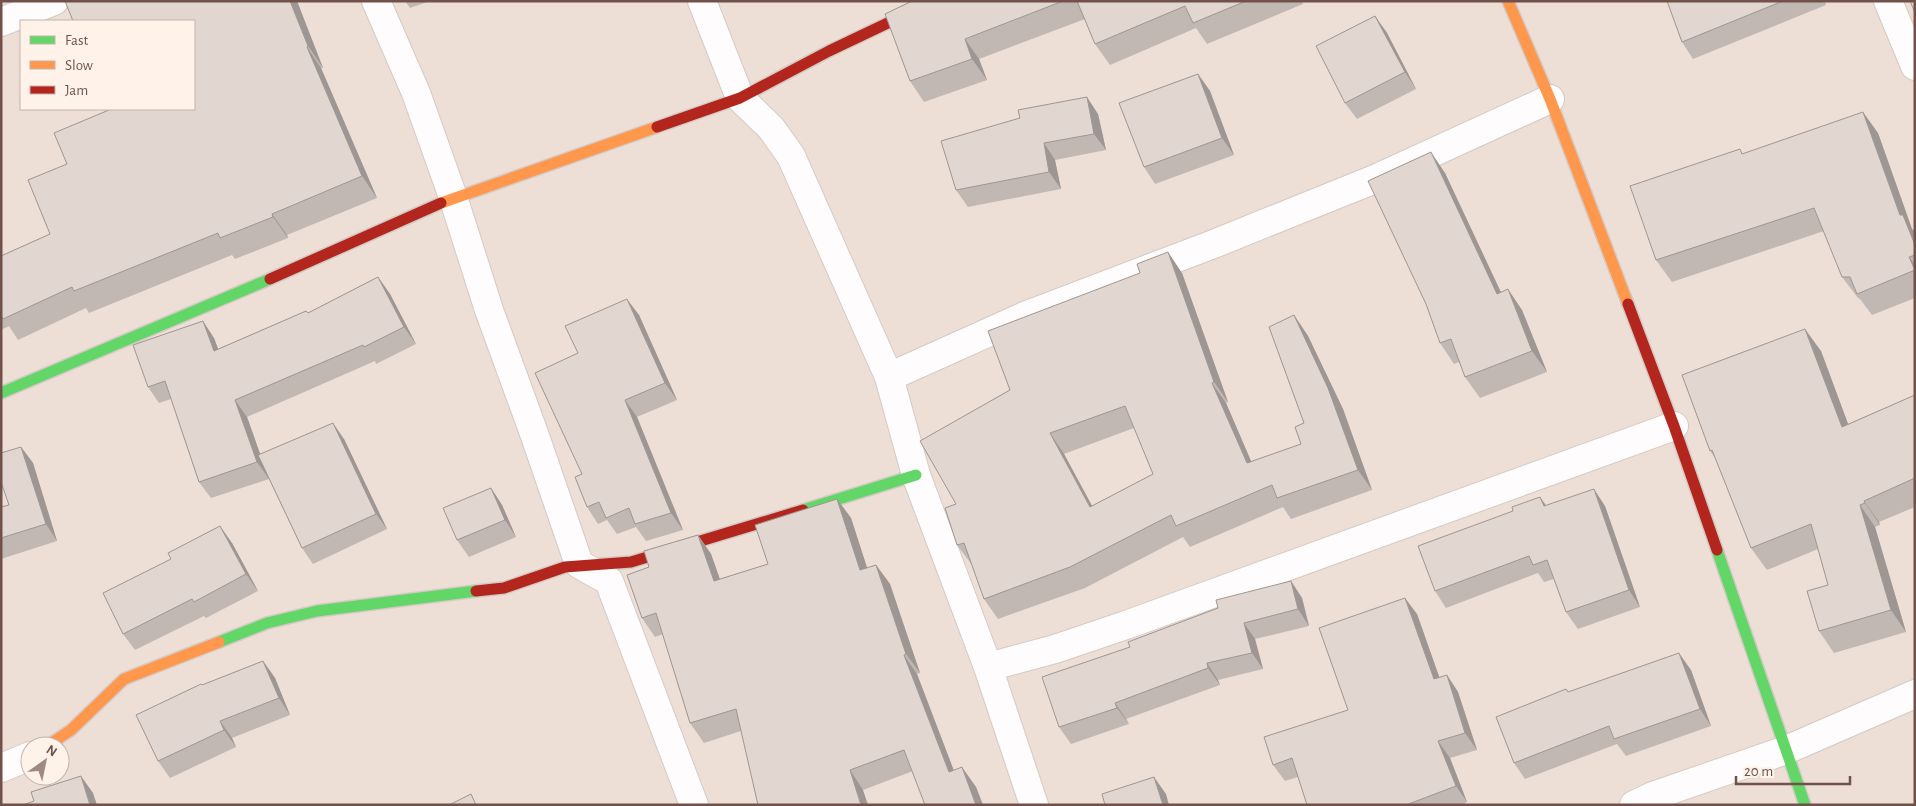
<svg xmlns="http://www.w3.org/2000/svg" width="1916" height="806" font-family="'Alegreya Sans',sans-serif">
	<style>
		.residential { fill: #eedfd6; fill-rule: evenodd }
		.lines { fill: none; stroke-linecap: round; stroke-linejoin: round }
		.street-casing { stroke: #d4cac5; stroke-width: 30 }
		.fast-casing { stroke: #d4cac5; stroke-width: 14 }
		.slow-casing { stroke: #d4cac5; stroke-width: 14 }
		.jam-casing { stroke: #d4cac5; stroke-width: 14 }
		.street { stroke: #fefcfc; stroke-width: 28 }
		.fast { stroke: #63d668; stroke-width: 11 }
		.slow { stroke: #ff974d; stroke-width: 11 }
		.jam { stroke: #b3261e; stroke-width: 11 }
		.wall { fill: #c2b8b3; fill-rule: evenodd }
		.shaded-wall { fill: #9e9692 }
		.building { fill: #e1d6d0; stroke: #9e9692; fill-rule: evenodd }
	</style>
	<rect width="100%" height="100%" fill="#f5eee8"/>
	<!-- residential -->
	<path class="residential" d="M1,1H1915V805H1ZM21,21H194V109H21ZM30,746H60V776H30Z"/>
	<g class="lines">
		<!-- street casing -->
		<g class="street-casing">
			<path id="street" d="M376,1L416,93L453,197L489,310L535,436L579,564L609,581L694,805
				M702,1L740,98L771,128L791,156L889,377L916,475L988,667L1034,805
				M1888,1L1915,66
				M1,22L54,1
				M889,377L1027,315L1211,245L1375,179L1550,99
				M988,667L1055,649L1126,625L1674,426
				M1,768L30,756
				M1634,805L1653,796L1786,750L1915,694"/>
		</g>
		<!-- fast casing -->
		<g class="fast-casing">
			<path id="fast" d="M1,393L270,279
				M803,510L916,475
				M1717,550L1805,805
				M219,642L267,623L317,611L476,591"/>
		</g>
		<!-- slow casing -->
		<g class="slow-casing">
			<path id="slow" d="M1508,1L1550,99L1628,304
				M441,203L657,127
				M47,746L71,730L124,679L219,642"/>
		</g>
		<!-- jam casing -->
		<g class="jam-casing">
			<path id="jam" d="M657,127L740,98L829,51L934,1
				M270,279L441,203
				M1628,304L1674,426L1717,550
				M476,591L504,588L565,567L631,562L803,510"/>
		</g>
		<!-- street -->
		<use href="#street" class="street"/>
		<!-- fast -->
		<use href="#fast" class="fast"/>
		<!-- slow -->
		<use href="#slow" class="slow"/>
		<!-- jam -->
		<use href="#jam" class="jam"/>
	</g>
	<!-- wall -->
	<path class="wall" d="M65,1H297L323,68H321L377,198L287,235L288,238L235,259L232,255L89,313L86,308L18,340L9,326L1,330V256L50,234L67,164L109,110Z
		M405,1H430L410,8Z
		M912,1H1302L1303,4L1207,44L1196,28L1110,65L1095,44L1085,19L979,59L987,80L924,102L910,81Z
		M1667,1H1825L1826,5L1693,59L1682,42Z
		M1375,16L1387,33L1416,89L1357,119L1345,103Z
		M1198,74L1210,91L1234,155L1155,184L1144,167Z
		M1098,114L1106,150L1055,160L1061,189L968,207L956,190Z
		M1878,133L1912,229L1915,232V298L1872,315L1860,299L1858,298L1842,277L1824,231L1672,282L1656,260L1743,154Z
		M1445,173L1501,292L1522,310L1547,372L1480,398L1465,377L1459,362L1454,364L1440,343Z
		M1182,273L1228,402L1226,403L1251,462L1301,444L1304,423L1294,315L1308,336L1343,409L1372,490L1291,519L1283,507L1190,547L1183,537L1085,588L998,619L984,599L972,565L957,545L956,504L1010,390ZM1134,428L1153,474L1092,506L1064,454Z
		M378,277L390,294L416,344L376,364L375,361L247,417L260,454L344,439L387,529L313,564L302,548L269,479L211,498L199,482L171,399L159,403L148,387L214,338L218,349L306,311L308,313Z
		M639,315L677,400L637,417L683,530L646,541L636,527L617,534L607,520L598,524L587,507L582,474L578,353Z
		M1821,351L1848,424L1915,395V507L1879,522L1880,525L1875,527L1906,632L1834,653L1819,631L1828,585L1818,549L1767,570L1751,548L1716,459L1710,451Z
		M21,447L33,463L57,541L1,559V507L9,505Z
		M491,488L502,505L516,537L469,557L457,540Z
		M1540,497L1546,506H1605L1640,607L1578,629L1566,612L1554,579L1544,582L1538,573L1446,608L1435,591L1513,511Z
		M837,499L851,518L867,568L876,565L890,584L920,673L917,674L954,771L976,787L983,805H925L913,771L863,790L741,731L704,743L690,723L663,634L655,637L642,618L649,567L698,535L711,554L720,579L768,564Z
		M232,543L258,591L206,618L204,616L135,650L123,634Z
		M1291,581L1302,598L1309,626L1255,639L1263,669L1218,680L1220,685L1126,719L1129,724L1071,744L1059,727L1130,647Z
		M1417,614L1439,677L1447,675L1458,692L1477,750L1450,758L1467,802L1461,805H1307L1298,777L1285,781L1273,765L1348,710Z
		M263,661L275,678L290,715L232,738L236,747L170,778L158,761L202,685Z
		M1691,670L1711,726L1626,756L1617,744L1525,779L1514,763L1566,689L1568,692Z"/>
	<!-- shaded-wall -->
	<path class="shaded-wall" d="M290,1H297L323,68L308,46Z
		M1375,16L1387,33L1416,89L1405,72Z
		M965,39L979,59L987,80L972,59Z
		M307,47L321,68L377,198L362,176Z
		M1198,74L1210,91L1234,155L1222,138Z
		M1087,97L1098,114L1106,150L1094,134Z
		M1863,112L1878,133L1912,229L1915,232V245L1900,215Z
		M1044,143L1055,160L1061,189L1049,172Z
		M1431,152L1445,173L1511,314L1497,294Z
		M272,214L287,235L288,238L273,217Z
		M1168,252L1182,273L1228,402L1214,382Z
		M1909,257L1915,265V271Z
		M378,277L390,294L416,344L404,327Z
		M1508,289L1522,310L1547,372L1532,351Z
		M627,299L639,315L677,400L665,383Z
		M1294,315L1308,336L1343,409L1372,490L1358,470Z
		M203,321L214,338L225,367L214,351Z
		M1805,329L1821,351L1857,448L1842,427Z
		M1212,383L1226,403L1261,484L1247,463Z
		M235,400L247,417L269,479L257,462Z
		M625,400L637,417L683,530L671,513Z
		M333,423L344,439L387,529L376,514Z
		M1050,433L1064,454L1104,528L1090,507Z
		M21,447L33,463L57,541L46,524Z
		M491,488L502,505L516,537L505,520Z
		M1594,489L1605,506L1640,607L1629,590Z
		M1540,497L1552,514L1544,506Z
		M837,499L851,518L874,589L860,570Z
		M1864,501L1879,522L1880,525L1865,503Z
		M1860,505L1875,527L1906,632L1891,610Z
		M220,526L232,543L258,591L246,574Z
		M698,535L711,554L727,600L714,581Z
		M876,565L890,584L920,673L906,654Z
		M1291,581L1302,598L1309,626L1298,609Z
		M1405,598L1417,614L1446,696L1434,679Z
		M1244,623L1255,639L1263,669L1252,653Z
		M1679,653L1691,670L1711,726L1700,709Z
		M904,655L917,674L962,792L949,772Z
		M263,661L275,678L290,715L279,698Z
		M1207,663L1218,680L1220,685L1208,668Z
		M1447,675L1458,692L1477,750L1465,733Z
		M1115,703L1126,719L1129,724L1117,708Z
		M220,721L232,738L236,747L224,730Z
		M1438,741L1450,758L1467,802L1456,786Z
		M962,767L976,787L983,805H976Z
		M850,770L863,790L868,805H861Z
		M81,776L93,793L97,805H90Z
		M1154,777L1166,794L1169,805H1163Z"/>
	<!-- building -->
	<path class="building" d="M65,1H290L308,46L307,47L362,176L272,214L273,217L220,238L218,233L74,291L72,287L3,319L1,315V256L50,234L28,180L67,164L54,133L109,110L108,109H194V21H73Z
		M912,1H1063L965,39L972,59L910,81L885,14Z
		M1077,1H1246L1193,23L1185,6L1095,44Z
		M1667,1H1783L1682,42Z
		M1910,1H1915V13Z
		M1375,16L1405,72L1345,103L1316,46Z
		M1198,74L1222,138L1144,167L1119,103Z
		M1087,97L1094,134L1044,143L1049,172L956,190L941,141L1020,118L1018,110Z
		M1863,112L1900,215H1903L1915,245V255L1909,257L1915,270L1857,294L1850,277H1842L1814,208L1656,260L1630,186L1740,149L1742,154Z
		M1431,152L1497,294L1508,289L1532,351L1465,377L1451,339L1440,343L1426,304L1368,181Z
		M1168,252L1214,382L1212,383L1247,463L1301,444L1295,427L1304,423L1269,327L1294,315L1328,388L1358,470L1277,498L1272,485L1176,526L1171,515L1070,567L984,599L964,543L957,545L945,508L956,504L920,441L1010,390L988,331L1140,273L1137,264ZM1125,406L1153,474L1090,507L1050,433Z
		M378,277L404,327L364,347L363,345L235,400L257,462L199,482L165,381L148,387L133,345L203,321L214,351L306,311L308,313Z
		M627,299L665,383L625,400L671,513L635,524L629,508L606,518L599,502L587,507L575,477L582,474L535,373L578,353L565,326Z
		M1805,329L1842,427L1915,395V478L1864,501L1865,503L1860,505L1891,610L1819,631L1807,591L1828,585L1811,524L1751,548L1712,450L1710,451L1682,375Z
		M333,423L376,514L302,548L258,455Z
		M21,447L46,524L1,538V507L9,505L1,482V453Z
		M491,488L505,520L457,540L443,508Z
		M1594,489L1629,590L1566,612L1547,560L1533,565L1529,556L1435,591L1418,546L1513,511L1512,507L1540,497L1544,506Z
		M837,499L860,570L876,565L906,654L904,655L949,772L962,767L976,805H925L904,750L850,770L861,805H758L736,709L690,723L656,613L642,618L627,575L649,567L644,551L698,535L714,581L768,564L755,525Z
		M220,526L246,574L194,602L192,599L123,634L103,593L171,559L168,553Z
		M1291,581L1298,609L1244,623L1252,653L1207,663L1208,668L1115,703L1117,708L1059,727L1042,677L1130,647L1128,642L1218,608L1216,600Z
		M1405,598L1434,679L1447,675L1465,733L1438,741L1456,786L1406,805H1307L1292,758L1273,765L1264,737L1348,710L1319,628Z
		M1679,653L1700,709L1614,739L1609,726L1514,763L1496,717L1566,689L1568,692Z
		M263,661L279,698L220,721L224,730L158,761L136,715L201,684L202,685Z
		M81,776L90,805H23L34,801L31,792Z
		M1154,777L1163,805H1105L1102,794Z
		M471,794L476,805H449Z"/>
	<!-- border -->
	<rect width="1916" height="806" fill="none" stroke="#71524b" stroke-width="5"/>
	<!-- legend -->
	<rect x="20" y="20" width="175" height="90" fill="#fef2e9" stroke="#c6b2aa"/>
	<rect x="30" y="36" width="25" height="8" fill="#63d668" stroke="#c6b2aa"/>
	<text x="65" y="45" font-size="15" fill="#71524b">Fast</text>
	<rect x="30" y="61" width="25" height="8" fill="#ff974d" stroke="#c6b2aa"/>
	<text x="65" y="70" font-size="15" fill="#71524b">Slow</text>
	<rect x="30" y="86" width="25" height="8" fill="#b3261e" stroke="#c6b2aa"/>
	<text x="65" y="95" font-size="15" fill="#71524b">Jam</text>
	<!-- north arrow -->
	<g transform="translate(45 761) rotate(33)"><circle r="24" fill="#fef2e9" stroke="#c6b2aa"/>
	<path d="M0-4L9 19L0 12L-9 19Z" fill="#9f8982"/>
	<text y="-8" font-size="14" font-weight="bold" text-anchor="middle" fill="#71524b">N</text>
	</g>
	<!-- scale -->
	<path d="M1736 776v8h114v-8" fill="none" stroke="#71524b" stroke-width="2.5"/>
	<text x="1744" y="776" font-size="15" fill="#71524b" stroke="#fef2e9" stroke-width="4" paint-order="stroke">20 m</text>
</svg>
